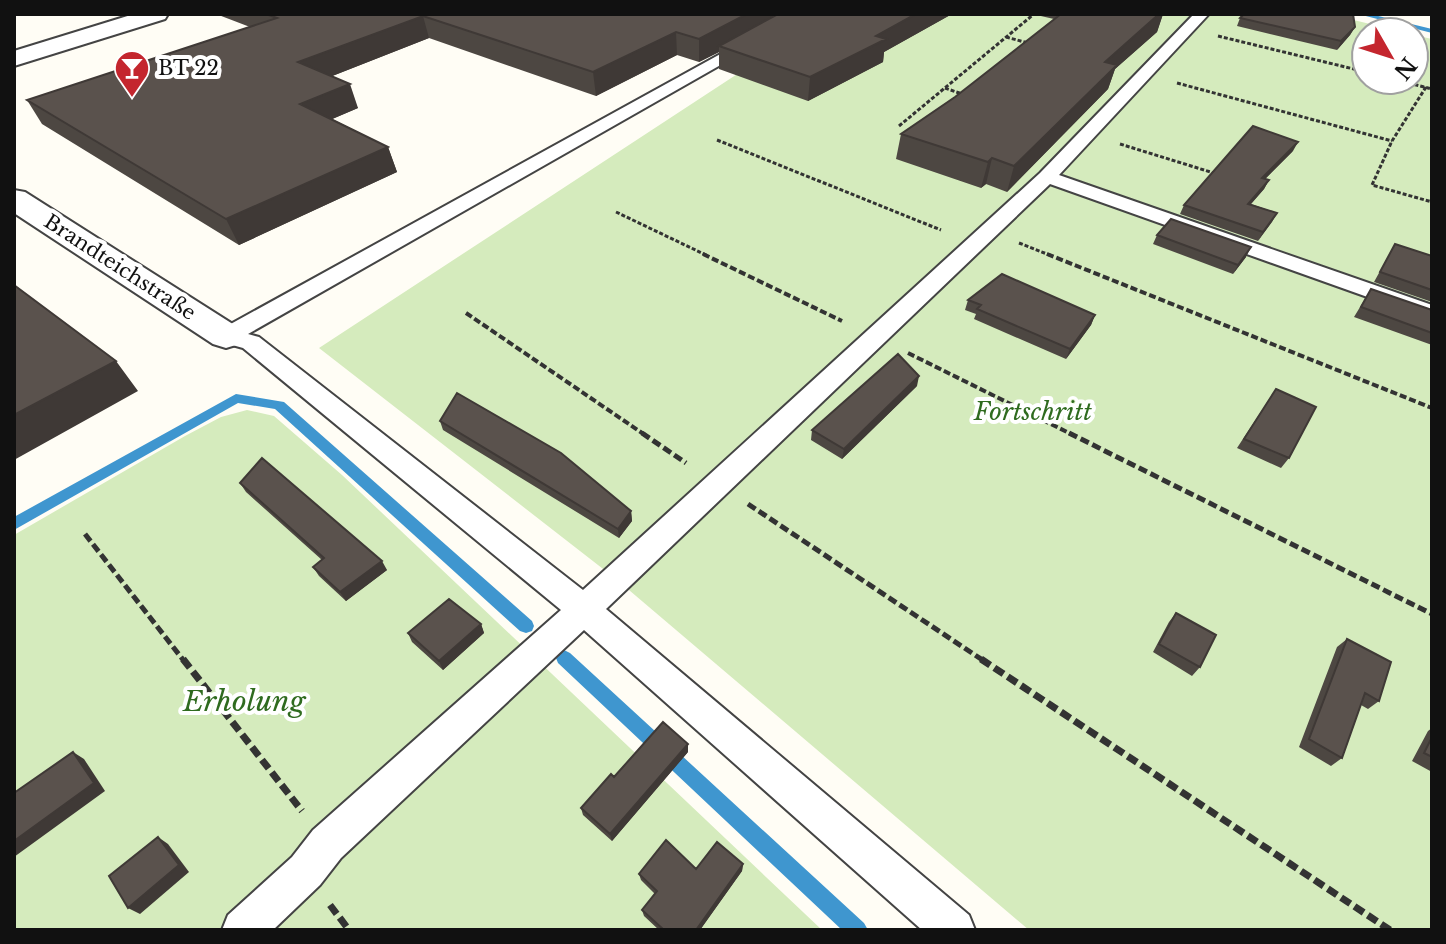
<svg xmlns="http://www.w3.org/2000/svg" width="1446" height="944" font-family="'Libre Baskerville',serif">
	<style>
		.green { fill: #d5ebbd }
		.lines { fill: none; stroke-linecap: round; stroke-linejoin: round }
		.stream { fill: #3f96cf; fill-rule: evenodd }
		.lane-casing { stroke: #444; stroke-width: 4 }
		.street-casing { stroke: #444; stroke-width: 4 }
		.path-far3 { stroke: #333; stroke-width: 3; stroke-dasharray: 4 2; stroke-linecap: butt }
		.path-far2 { stroke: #333; stroke-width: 4; stroke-dasharray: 7 3; stroke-linecap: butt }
		.path-far1 { stroke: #333; stroke-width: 5; stroke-dasharray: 9 4; stroke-linecap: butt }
		.path { stroke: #333; stroke-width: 7; stroke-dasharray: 11 5; stroke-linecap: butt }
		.lane { fill: #fff; fill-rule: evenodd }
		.street { fill: #fff; fill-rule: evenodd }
		.wall { fill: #4d4742 }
		.shaded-wall { fill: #3f3936 }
		.building { fill: #5a524d; stroke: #3f3936; stroke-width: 2 }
		.labels { text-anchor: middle; stroke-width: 8; stroke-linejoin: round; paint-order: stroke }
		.far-poi-label { font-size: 20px; fill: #111; stroke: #fff; text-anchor: start }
		.far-street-label { font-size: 20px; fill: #111; stroke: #fff }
		.park-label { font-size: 24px; font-style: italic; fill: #2f6b1f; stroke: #fff }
		.near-park-label { font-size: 28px; font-style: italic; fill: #2f6b1f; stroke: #fff }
	</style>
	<rect width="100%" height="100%" fill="#fffdf5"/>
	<!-- green -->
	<path class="green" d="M829,14H1329L1403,32H1366V80H1414V35L1432,39V930H1029L616,579L319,348Z
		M247,410L274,416L342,475L822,930H14V535L185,436L221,417Z"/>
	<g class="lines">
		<!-- stream -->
		<path class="stream" d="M1358,14H1370L1432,29V33Z
			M236,394L284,402L532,621L534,626L532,631L526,633L520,631L275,409L238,403L14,530V517Z
			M564,650L570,653L864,923L868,930H842L558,663L556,658L558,653Z"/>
		<!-- lane casing -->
		<g class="lane-casing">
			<path id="lane" d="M793,14H810L248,334L259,337L583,590L1040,173L1194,14H1209L1059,175L1432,305V320L1050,184L606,609L969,915L975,930H922L584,630L341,858L320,885L273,930H222L228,915L292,857L313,830L561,610L243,348L218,341L214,336L218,331Z"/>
		</g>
		<!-- street casing -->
		<g class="street-casing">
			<path id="street" d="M134,14H168L165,19L14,66V51Z
				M14,190L25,192L239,328L245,336L239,344L226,348L213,344L14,213Z"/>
		</g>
		<!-- path-far3 -->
		<path class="path-far3" d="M1218,36L1366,72
			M1006,37L1028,43
			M1397,80L1432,89
			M1177,83L1392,141
			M1426,87L1392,141L1372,185L1432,202
			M945,88L965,95
			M899,126L1034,14
			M717,140L941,230
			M1120,144L1217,174
			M616,212L708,256
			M1019,243L1052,256"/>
		<!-- path-far2 -->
		<path class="path-far2" d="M703,254L842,321
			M1047,254L1432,408
			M466,313L645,435
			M908,353L1073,435"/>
		<!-- path-far1 -->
		<path class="path-far1" d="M642,433L686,463
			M1069,433L1432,614
			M748,504L984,661
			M85,534L184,661"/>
		<!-- path -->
		<path class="path" d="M183,659L302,811
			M981,659L1390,930
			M330,905L349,930"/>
		<!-- lane -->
		<use href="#lane" class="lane"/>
		<!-- street -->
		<use href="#street" class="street"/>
	</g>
	<!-- wall -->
	<path class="wall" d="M216,14H952L884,52L883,62L808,101L719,69V52L699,62L677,55L596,96L429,38L332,76L358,108L332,119L388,147L397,172L239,245L42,124L27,100L250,27Z
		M1032,14H1163L1157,32L1115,69L1108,89L1007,192L986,184L981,188L896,159L901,134L955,97L1054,19Z
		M1240,18L1355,27L1350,35L1337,50L1237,26Z
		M1293,151L1265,179L1269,180L1264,189L1251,204L1277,213L1258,241L1180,214L1184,205Z
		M1157,235L1246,257L1233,274L1153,244Z
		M1395,244L1432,256V302L1374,282Z
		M1371,289L1432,310V345L1354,317Z
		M968,300L1095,315L1091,325L1066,359L974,319L976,314L965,310Z
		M917,386L842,459L811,440L812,430Z
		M1276,389L1289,458L1281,468L1237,448Z
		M440,421L631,511L632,521L619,538L443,430Z
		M240,483L387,570L346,601L319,576L313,567L322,560L246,492Z
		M1176,613L1200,667L1192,676L1153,652L1169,622Z
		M481,624L484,633L443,670L412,642L408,633Z
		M1347,639L1379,701L1368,709L1361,705L1342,758L1331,766L1299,747L1337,647Z
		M1432,728V772L1412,761L1428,731Z
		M688,752L612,841L583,815L581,808L614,777Z
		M743,864L742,871L700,930H659L644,916L642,910L655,894L641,880L639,874Z"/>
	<!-- shaded-wall -->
	<path class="shaded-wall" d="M747,14H787L719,46V52L699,62V39Z
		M916,14H952L884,52L883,62L808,101L810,77L876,36Z
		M1159,14H1163L1157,32L1115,69L1108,89L1007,192L1014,166L1105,62Z
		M423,16L429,38L307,86L298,62Z
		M1355,27L1350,35L1337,50L1341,41Z
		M676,32L677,55L596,96L593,72Z
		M350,84L358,108L309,129L300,104Z
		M1298,142L1293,151L1257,187L1262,178Z
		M388,147L397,172L239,245L226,219Z
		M992,158L986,184L981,188L988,162Z
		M1269,180L1264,189L1243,213L1248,204Z
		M1277,213L1272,222L1258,241L1263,232Z
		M1251,247L1246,257L1233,274L1238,265Z
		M1095,315L1091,325L1066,359L1070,349Z
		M116,361L138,391L14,460V415Z
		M919,376L917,386L842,459L844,449Z
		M631,511L632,521L619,538L618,529Z
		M382,561L387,570L346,601L340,592Z
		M481,624L484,633L443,670L439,661Z
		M688,744V752L612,841L610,834Z
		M73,752L84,759L105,791L14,857V841Z
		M158,837L168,844L189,872L140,914L128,908Z
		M743,864L742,871L700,930H696Z"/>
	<!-- building -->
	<path class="building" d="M266,14H747L699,39L676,32L593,72L423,16L298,62L350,84L300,104L388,147L226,219L27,100L277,18Z
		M778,14H916L876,36L886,39L810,77L719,46Z
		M1061,14H1159L1105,62L1117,65L1014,166L992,158L988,162L901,134L955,97Z
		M1244,14H1353L1355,27L1341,41L1240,18Z
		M1253,126L1298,142L1262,178L1269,180L1248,204L1277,213L1263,232L1184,205Z
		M1171,219L1251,247L1238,265L1157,235Z
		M1395,244L1432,256V290L1380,272Z
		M1002,274L1095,315L1070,349L977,309L981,305L968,300Z
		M14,285L116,361L14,415Z
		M1371,289L1432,310V333L1361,307Z
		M898,354L919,376L844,449L812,430Z
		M1276,389L1316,407L1289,458L1244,439Z
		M457,393L561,453L631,511L618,529L440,421Z
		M262,458L382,561L340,592L313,567L324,558L240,483Z
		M449,599L481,624L439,661L408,633Z
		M1176,613L1216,635L1200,667L1159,644Z
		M1347,639L1391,662L1379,701L1365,693L1342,758L1309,739Z
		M663,722L688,744L610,834L581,808L611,774L614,777Z
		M1432,737V757L1424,753Z
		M73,752L94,783L14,841V793Z
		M158,837L179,865L128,908L109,876Z
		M666,840L696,869L717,842L743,864L696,930H664L642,910L657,891L639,874Z"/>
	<!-- icons -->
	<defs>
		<g id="bar-pin" transform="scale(1.8)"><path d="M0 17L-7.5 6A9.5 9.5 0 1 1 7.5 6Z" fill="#c4262e" stroke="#fff"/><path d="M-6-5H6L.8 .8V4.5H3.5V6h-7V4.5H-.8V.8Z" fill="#fff"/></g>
	</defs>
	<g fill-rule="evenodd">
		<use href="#bar-pin" x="132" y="68"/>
	</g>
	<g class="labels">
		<!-- far-poi labels -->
		<g class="far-poi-label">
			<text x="158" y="75">BT 22</text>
		</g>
		<!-- far-street labels -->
		<g class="far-street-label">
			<text transform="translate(120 267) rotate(33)" y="7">Brandteichstraße</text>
		</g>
		<!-- park labels -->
		<g class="park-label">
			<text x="1033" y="420">Fortschritt</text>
		</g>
		<!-- near-park labels -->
		<g class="near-park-label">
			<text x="244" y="711">Erholung</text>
		</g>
	</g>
	<!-- border -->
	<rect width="1446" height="944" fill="none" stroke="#111111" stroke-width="32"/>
	<!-- north arrow -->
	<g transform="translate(1390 56) rotate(129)"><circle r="38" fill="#ffffff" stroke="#a0a0a0" stroke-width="2"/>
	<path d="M0-6L14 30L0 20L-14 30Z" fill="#c4262e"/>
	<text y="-12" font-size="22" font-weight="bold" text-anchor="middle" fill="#111111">N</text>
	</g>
</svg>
